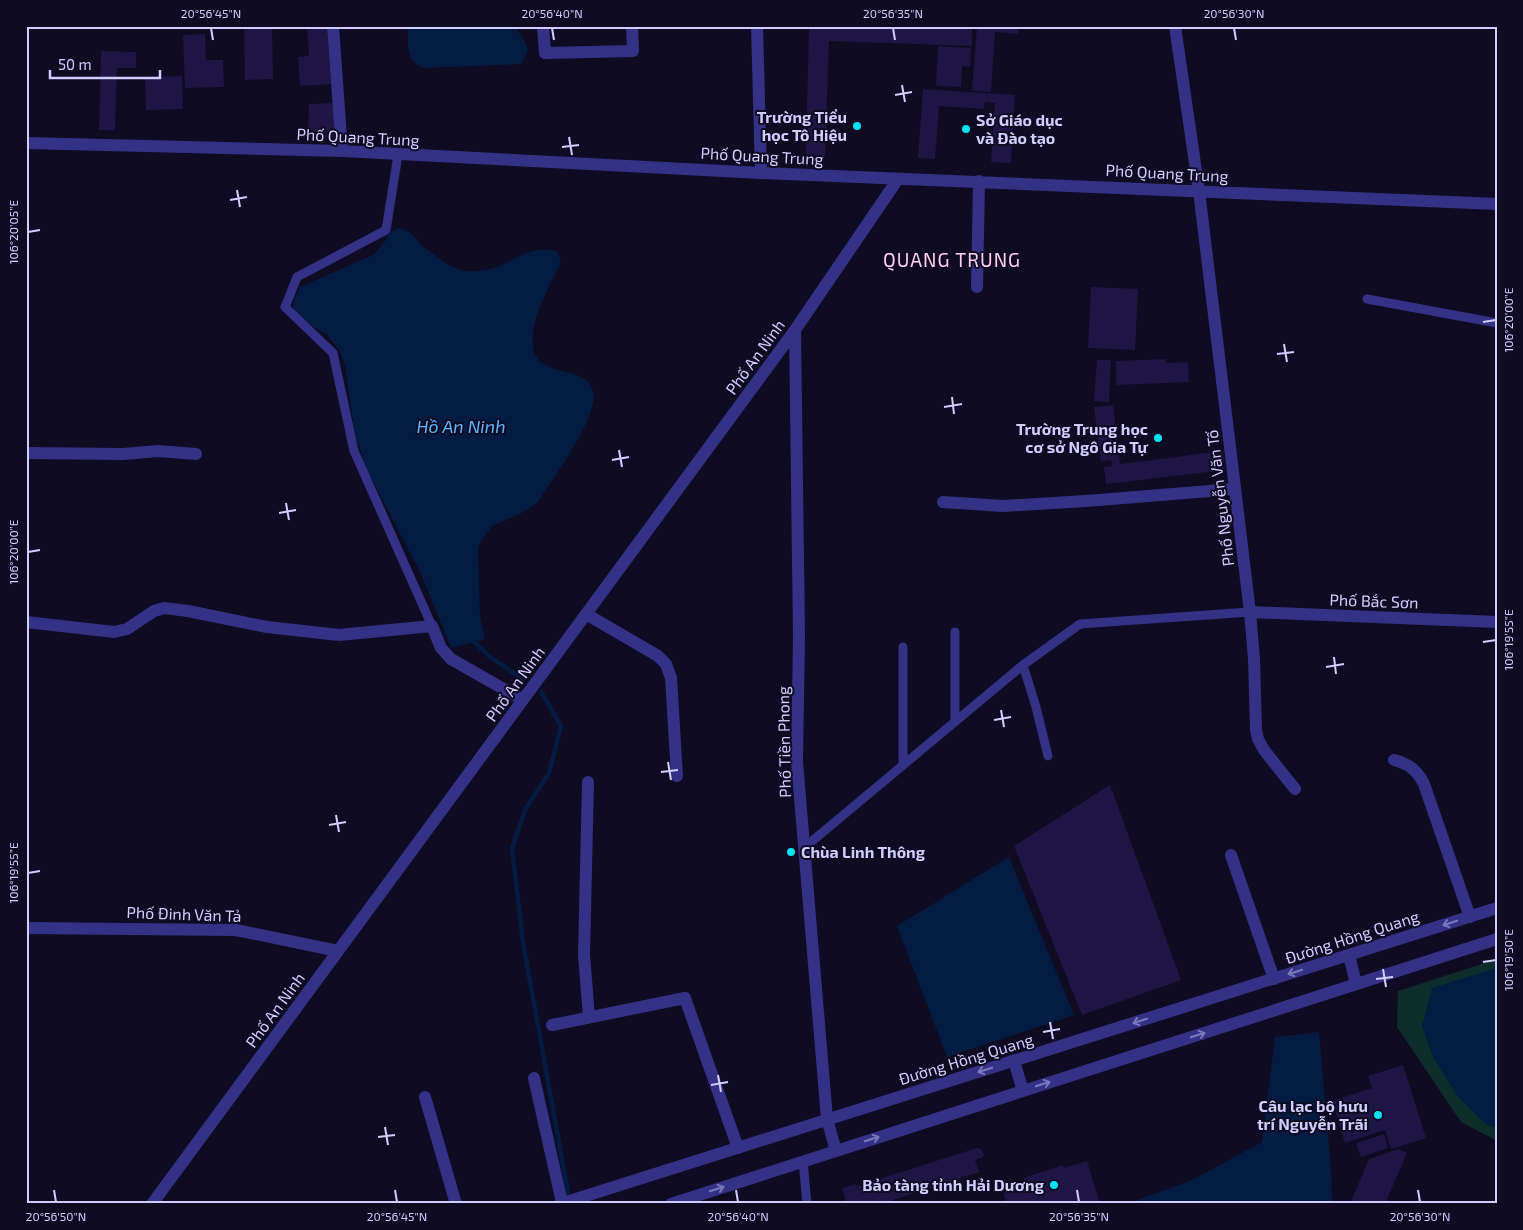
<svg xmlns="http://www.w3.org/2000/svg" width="1523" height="1230" font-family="'Exo 2',sans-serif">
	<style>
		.green { fill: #0e2d2b }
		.water { fill: #051c42 }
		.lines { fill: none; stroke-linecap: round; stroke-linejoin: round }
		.stream { stroke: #051c42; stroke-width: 4.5 }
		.building { fill: #1f1645 }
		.service { stroke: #343286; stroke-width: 9 }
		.minor { stroke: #343286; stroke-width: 12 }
		.tertiary { stroke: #343286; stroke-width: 12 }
		.oneway { stroke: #7b78bc }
		.ticks { fill: none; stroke: #d2cdff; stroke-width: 2 }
		.poi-dot { fill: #00e2f8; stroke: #0f0b22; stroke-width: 2 }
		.labels { text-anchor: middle; stroke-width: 4; stroke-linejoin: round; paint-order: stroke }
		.poi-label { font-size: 16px; font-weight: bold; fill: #d2cdff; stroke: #0f0b22; text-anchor: end }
		.street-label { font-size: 16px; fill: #d2cdff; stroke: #0f0b22 }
		.water-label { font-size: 18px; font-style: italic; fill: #5bb5ff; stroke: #0f0b22 }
		.quarter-label { font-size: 19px; letter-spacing: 1px; fill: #ffcfee; stroke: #0f0b22 }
		.neatline { fill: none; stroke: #d2cdff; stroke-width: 2 }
		.ticks-label { font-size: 12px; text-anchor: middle; fill: #d2cdff }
	</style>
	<rect width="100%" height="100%" fill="#0f0b22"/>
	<!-- green -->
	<path class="green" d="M1497,959V1141L1461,1122L1397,1027L1398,991Z"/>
	<!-- water -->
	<path class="water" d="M408,26H515L525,42L528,51L521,64L423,68C405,60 408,44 408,26Z
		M398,228C411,230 416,240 425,248C436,256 452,269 465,271C475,272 491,270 500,266C519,257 536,244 558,252L561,263C550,284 517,343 541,362C549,369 564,371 574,374C582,377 591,381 593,391C600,415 552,480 538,502L526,511L492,526L482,539L478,548L480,616L485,639L451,648L421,574L366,468L354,430L345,365L339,350L327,335L301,319L293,307L294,299L300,287L373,255L384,243L389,234Z
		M1009,857L1074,1015L947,1057L897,926Z
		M1497,968V1127L1487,1125L1458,1097L1433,1057L1422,1026L1432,988Z
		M1319,1032L1331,1169L1332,1204H1127L1192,1180L1262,1142L1275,1037Z"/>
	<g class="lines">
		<!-- stream -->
		<path class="stream" d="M472,640L490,657L521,678
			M541,692L561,726L549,773L526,808L512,848L523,942L568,1193"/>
	</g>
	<!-- building -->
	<path class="building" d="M163,26H178V28H163Z
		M244,26H272L273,79L245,80Z
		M307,26H327L331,84L300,86L298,57L309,56Z
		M809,26H972V46L829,41L825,156L806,155Z
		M977,26H1019L1018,34L995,32L991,92L972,91Z
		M205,34L206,60H223L224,87L185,88L183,35Z
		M938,46L971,48L970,67L962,66L961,87L936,86Z
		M101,51L136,52V68H117L115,130H99Z
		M182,76L183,109L146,110L145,77Z
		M923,89L1015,95L1011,163L991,162L995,103L985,102L984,109L939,106L935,159L918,158Z
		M335,103L336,136L333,138L314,136L308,132L309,104Z
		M1091,287L1138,289L1135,350L1088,348Z
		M1166,359V363L1188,362L1189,382L1116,385V361Z
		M1097,360H1111L1109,402L1094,401Z
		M1113,405L1120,464L1223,451L1225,470L1106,484L1104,467L1112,466L1111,460L1101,461L1094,407Z
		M1110,785L1181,980L1082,1015L1014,846Z
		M1403,1065L1426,1138L1391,1149L1385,1130L1345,1143L1332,1101L1372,1088L1368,1076Z
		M1384,1134L1388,1148L1361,1157L1356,1143Z
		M977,1148L981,1149L984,1155L982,1158L975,1160L979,1172L881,1204H847L842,1188L856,1184L857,1186Z
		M1398,1149L1407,1153L1385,1204H1350L1369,1159Z
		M1087,1161L1100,1204H1007L1002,1188L1024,1181V1178L1063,1165L1064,1168Z"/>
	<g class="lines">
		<!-- service -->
		<path class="service" d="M398,155L386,230L297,277L285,307L333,353L354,451L432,626
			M1367,299L1497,323
			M955,632V722
			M1023,665L1036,707L1048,756
			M903,765V647
			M805,847L1023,665L1080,624L1250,612
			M803,1161L807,1204"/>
		<!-- minor -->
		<path class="minor" d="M333,26L342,151
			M543,26L545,53L633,51L632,26
			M757,26L761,173
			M1175,26L1199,191L1250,612L1254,659L1256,730L1258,739L1264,750L1295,789
			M26,143L342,151L761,173L1497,204
			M977,287L979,181
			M795,330L799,636L797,762L827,1119L836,1151
			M26,453L123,454L158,451L196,454
			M943,502L1003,506L1086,501L1235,489
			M1250,612L1497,622
			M586,614L658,656L666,664L671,678L677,776
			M26,622L114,632L127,629L154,611L164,608L188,611L267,627L339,635L432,626L441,648L451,659L523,700
			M1394,760C1409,764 1417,770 1424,784L1470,917
			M588,782L584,955L589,1017
			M1231,855L1274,979
			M26,928L236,930L338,951
			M552,1025L685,998L738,1148
			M534,1078L562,1203
			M425,1097L456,1204
			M152,1204L795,330L898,179"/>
		<!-- tertiary -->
		<path class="tertiary" d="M1349,955L1356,984
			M1014,1061L1023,1091
			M560,1204L1497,908
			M671,1204L1497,939"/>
	</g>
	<!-- one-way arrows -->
	<defs><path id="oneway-shaft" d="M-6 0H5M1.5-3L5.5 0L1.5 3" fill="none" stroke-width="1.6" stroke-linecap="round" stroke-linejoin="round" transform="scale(1.25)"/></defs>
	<g class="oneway">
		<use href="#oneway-shaft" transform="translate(1450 923) rotate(162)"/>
		<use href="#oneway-shaft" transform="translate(1295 972) rotate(162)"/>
		<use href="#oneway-shaft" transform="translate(1140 1021) rotate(163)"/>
		<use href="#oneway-shaft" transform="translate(1198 1035) rotate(-18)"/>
		<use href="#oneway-shaft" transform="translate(985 1070) rotate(163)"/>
		<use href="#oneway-shaft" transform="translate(1043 1084) rotate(-18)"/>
		<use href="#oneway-shaft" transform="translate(872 1139) rotate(-18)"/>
		<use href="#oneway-shaft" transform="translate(717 1189) rotate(-18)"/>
	</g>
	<!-- ticks -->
	<path class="ticks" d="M211,28L213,40M552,28L554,40M893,28L895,40M1234,28L1236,40M902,85L905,102M895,95L912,92M569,137L572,155M562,147L579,145M237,190L240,207M230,200L247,197M28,232L40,230M1483,322L1496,320M1284,344L1287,362M1277,354L1294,352M952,397L954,414M944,407L962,404M619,450L622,467M612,460L629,457M286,503L289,520M279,513L296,510M28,552L40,550M1483,642L1496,640M1334,657L1336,674M1326,667L1344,664M1001,710L1004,727M994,720L1011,717M668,762L671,780M661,772L678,770M336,815L339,832M329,825L346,822M28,873L40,871M1483,962L1496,960M1383,969L1386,987M1376,979L1393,977M1050,1022L1053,1039M1043,1032L1060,1029M718,1075L721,1092M711,1085L728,1082M385,1127L388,1145M378,1137L395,1135M54,1190L56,1202M395,1190L397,1202M736,1190L738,1202M1077,1190L1079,1202M1418,1190L1420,1202"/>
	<!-- markers -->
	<g class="poi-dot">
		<circle cx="857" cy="126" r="5"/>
		<circle cx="966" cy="129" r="5"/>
		<circle cx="1158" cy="438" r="5"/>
		<circle cx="791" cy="852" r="5"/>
		<circle cx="1378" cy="1115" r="5"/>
		<circle cx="1054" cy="1185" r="5"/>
	</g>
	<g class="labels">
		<!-- poi labels -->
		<g class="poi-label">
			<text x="847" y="123">Trường Tiểu<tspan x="847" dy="18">học Tô Hiệu</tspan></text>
			<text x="976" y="126" text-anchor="start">Sở Giáo dục<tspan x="976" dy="18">và Đào tạo</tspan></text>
			<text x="1148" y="435">Trường Trung học<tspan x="1148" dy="18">cơ sở Ngô Gia Tự</tspan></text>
			<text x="801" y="858" text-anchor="start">Chùa Linh Thông</text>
			<text x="1368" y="1112">Câu lạc bộ hưu<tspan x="1368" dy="18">trí Nguyễn Trãi</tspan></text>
			<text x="1044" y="1191">Bảo tàng tỉnh Hải Dương</text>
		</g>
		<!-- street labels -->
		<g class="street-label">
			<text transform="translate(358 137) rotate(3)" y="6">Phố Quang Trung</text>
			<text transform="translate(762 156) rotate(3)" y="6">Phố Quang Trung</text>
			<text transform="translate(1167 173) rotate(3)" y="6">Phố Quang Trung</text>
			<text transform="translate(755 357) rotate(-54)" y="6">Phố An Ninh</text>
			<text transform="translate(1220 498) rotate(-97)" y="6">Phố Nguyễn Văn Tố</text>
			<text transform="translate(1374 601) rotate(2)" y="6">Phố Bắc Sơn</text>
			<text transform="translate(515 684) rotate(-54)" y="6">Phố An Ninh</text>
			<text transform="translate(784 742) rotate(-91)" y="6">Phố Tiền Phong</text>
			<text transform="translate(184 914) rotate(2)" y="6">Phố Đinh Văn Tả</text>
			<text transform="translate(1352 937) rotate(-18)" y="6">Đường Hồng Quang</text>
			<text transform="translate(275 1010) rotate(-54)" y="6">Phố An Ninh</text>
			<text transform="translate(966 1059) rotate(-17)" y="6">Đường Hồng Quang</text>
		</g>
		<!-- water labels -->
		<g class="water-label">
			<text x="461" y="433">Hồ An Ninh</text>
		</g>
		<!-- quarter labels -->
		<g class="quarter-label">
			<text x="952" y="267">QUANG TRUNG</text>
		</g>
	</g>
	<!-- border -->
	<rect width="1523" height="1230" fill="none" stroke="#0f0b22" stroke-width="55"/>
	<!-- scale -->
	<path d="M50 70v8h110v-8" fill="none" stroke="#d2cdff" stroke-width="2.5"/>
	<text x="58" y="70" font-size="15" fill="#d2cdff" stroke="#0f0b22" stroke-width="4" paint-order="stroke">50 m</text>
	<rect x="28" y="28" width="1468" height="1174" class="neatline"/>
	<g class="ticks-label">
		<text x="211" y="18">20°56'45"N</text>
		<text x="552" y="18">20°56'40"N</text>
		<text x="893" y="18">20°56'35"N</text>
		<text x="1234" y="18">20°56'30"N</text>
		<text transform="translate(14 232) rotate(-90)" y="4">106°20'05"E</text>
		<text transform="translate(1509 320) rotate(-90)" y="4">106°20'00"E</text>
		<text transform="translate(14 552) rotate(-90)" y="4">106°20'00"E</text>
		<text transform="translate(1509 640) rotate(-90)" y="4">106°19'55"E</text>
		<text transform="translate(14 873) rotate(-90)" y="4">106°19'55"E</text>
		<text transform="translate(1509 960) rotate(-90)" y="4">106°19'50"E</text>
		<text x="56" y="1221">20°56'50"N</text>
		<text x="397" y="1221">20°56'45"N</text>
		<text x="738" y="1221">20°56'40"N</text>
		<text x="1079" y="1221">20°56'35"N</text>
		<text x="1420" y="1221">20°56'30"N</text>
	</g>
</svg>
